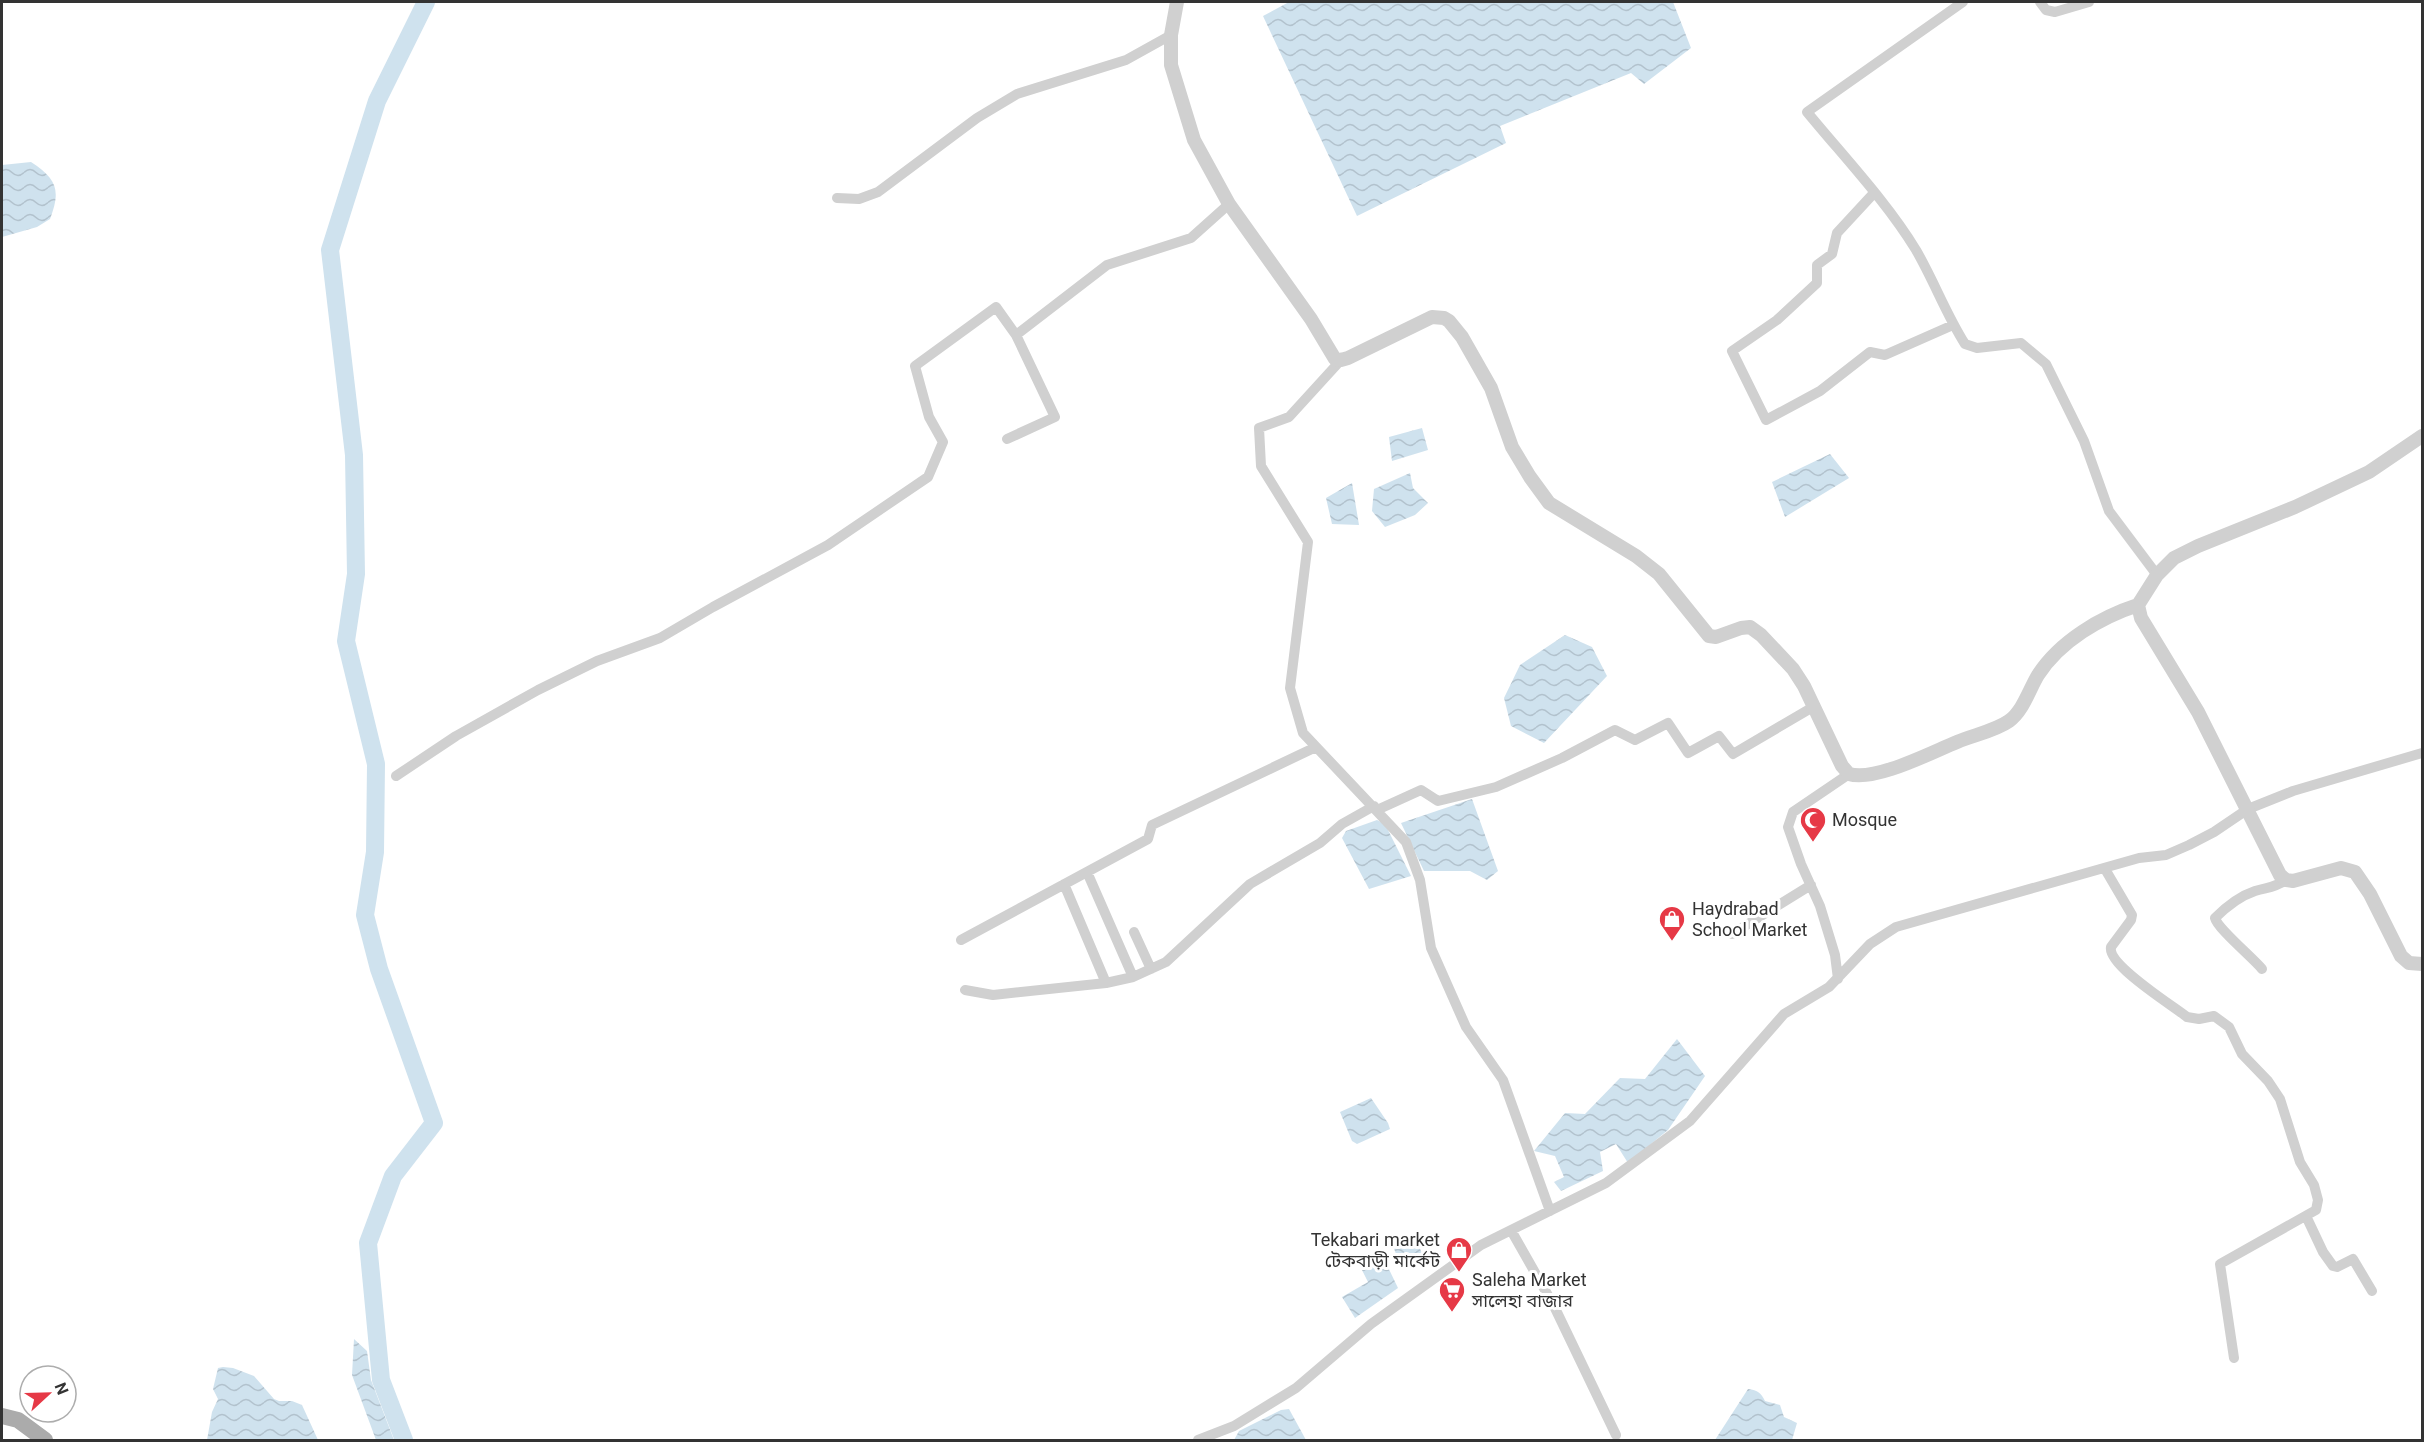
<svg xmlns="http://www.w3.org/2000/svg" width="2424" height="1442" font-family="Roboto,'Noto Sans Bengali',sans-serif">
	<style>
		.water { fill: url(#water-waves) }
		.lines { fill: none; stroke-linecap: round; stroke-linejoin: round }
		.river { stroke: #cfe2ee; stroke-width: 18 }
		.minor { stroke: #d0d0d0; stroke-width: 10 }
		.tertiary { stroke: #d0d0d0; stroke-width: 14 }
		.primary { stroke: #ababab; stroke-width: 16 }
		.labels { text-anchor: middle; stroke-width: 6; stroke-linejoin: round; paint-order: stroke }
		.poi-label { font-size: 18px; fill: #333; stroke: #fff; text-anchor: start }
	</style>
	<defs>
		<pattern id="water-waves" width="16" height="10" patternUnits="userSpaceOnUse" patternTransform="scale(1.5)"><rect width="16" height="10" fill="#cfe2ee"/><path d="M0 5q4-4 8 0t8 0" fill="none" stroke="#b2c2cd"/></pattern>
	</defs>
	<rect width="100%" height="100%" fill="#fff"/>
	<!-- water -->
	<path class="water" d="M1289,2H1673L1691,48L1644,84L1631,73L1500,126L1506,143L1357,216L1263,16Z
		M31,162C57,179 61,190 50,219L37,227L2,237V165Z
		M1422,428L1428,450L1392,461L1389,437Z
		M1830,454L1849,478L1785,517L1772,482Z
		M1410,473L1413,488L1428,503L1415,515L1385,527L1372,511L1374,489Z
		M1352,483L1359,525L1332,524L1326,498Z
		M1565,635L1592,647L1607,676L1544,743L1511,726L1504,698L1520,665Z
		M1472,799L1498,871L1487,880L1470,871H1424L1401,823Z
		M1377,820L1385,824L1411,876L1369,889L1342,838L1346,831Z
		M1677,1039L1705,1076L1668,1130L1628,1163L1616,1144L1600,1152L1603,1171L1561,1191L1554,1182L1564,1177L1555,1156L1534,1151L1565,1113L1585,1114L1620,1078L1645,1079Z
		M1371,1098L1388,1123L1390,1129L1357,1144L1352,1141L1340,1112Z
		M1414,1235L1424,1258L1410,1265H1400L1392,1243Z
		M1385,1261L1398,1288L1355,1318L1342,1297L1368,1282L1362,1270Z
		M354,1339L367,1351L371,1380L394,1440H376L352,1375Z
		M223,1367L233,1368L254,1376L274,1399L279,1401H292L302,1405L318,1440H207L212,1412L218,1399L213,1389L218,1368Z
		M1748,1389C1758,1390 1761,1393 1765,1401L1780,1405L1784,1417L1797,1423L1792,1440H1715Z
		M1289,1409L1306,1440H1234L1239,1431L1281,1410Z"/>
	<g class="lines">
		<!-- river -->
		<path class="river" d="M404,1440L381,1380L368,1243L393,1176L434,1123L379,969L365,915L375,852L376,764L346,641L356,574L354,455L330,250L377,101L426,2"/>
		<!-- minor -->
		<path class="minor" d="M1963,2L1807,112C1844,157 1886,201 1916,250C1934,281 1946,314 1965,344L1977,348L2021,343L2046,364L2084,441L2109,511L2157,575
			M2040,2L2046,10L2055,12L2089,2
			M1874,193L1837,233L1832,254L1817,265V283L1777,320L1732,351L1766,420L1820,391L1870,352L1885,355L1953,325
			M837,198L859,199L878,192L977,118L1017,94L1126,60L1171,35
			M1341,360L1289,417L1259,428L1261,466L1308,542L1290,688L1303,733L1406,842L1420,880L1431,948L1466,1027L1503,1080L1550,1211
			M1007,439L1055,417L1016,335
			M396,776L456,736L538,690L597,661L660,638L713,607L828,545L928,477L943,442L929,417L915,366L996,307L1016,335L1107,265L1191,238L1229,204
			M1377,810L1421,790L1438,801L1496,787L1562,758L1615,730L1635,740L1668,723L1688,753L1719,736L1733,754L1813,707
			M2105,869L2132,915L2131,920L2111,947C2107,965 2172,1005 2187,1017L2199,1019L2214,1016L2229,1027L2242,1054L2268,1081L2280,1099L2300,1162L2314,1185L2318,1200L2316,1210L2220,1264L2234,1358
			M1087,872L1133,977
			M1064,884L1106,983
			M1134,932L1151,969
			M1732,934L1811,885
			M961,940L1148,839L1152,825L1316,747
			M2262,969C2253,958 2217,928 2215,918C2226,907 2240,896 2255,891C2268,887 2274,888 2286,880
			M1838,979L1835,955L1820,906L1801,864L1788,827L1793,812L1849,774
			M965,990L993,995L1106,983L1133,977L1166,962L1250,884L1320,843L1342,824L1374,806
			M2306,1216L2323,1252L2333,1266L2337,1267L2353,1259L2372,1291
			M1512,1232L1554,1306L1616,1435
			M1198,1440L1234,1426L1296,1388L1371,1324L1481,1245L1606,1183L1690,1121L1784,1014L1829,987L1870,944L1896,927L2139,858L2166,855L2189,845L2214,832L2248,809L2293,791L2422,753"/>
		<!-- tertiary -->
		<path class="tertiary" d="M1177,2L1171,35V65L1194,140L1229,204L1311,319L1335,359L1341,360L1348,358L1432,317L1444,318L1449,321L1462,337L1491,388L1512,447L1530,477L1549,503L1636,556L1659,574L1709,636L1716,637L1741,628L1750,627L1761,635L1793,669L1804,686L1842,766L1849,774C1875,782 1932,752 1957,742C1973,735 1995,731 2009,721C2023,711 2029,690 2038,675C2060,641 2101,617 2138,605
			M2422,436L2369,472L2295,507L2198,546L2174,558L2157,575L2138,605L2141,618L2198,712L2280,875L2286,880L2293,881L2341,868L2355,872L2370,894L2401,956L2409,963L2422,964"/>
		<!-- primary -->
		<path class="primary" d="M2,1416L18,1420L45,1440"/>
	</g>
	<!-- icons -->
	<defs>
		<g id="mosque-pin" transform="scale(1.35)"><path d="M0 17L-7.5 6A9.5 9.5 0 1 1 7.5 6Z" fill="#e63946" stroke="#fff"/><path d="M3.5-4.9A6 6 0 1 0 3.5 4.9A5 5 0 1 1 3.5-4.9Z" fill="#fff"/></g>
		<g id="shop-pin" transform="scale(1.35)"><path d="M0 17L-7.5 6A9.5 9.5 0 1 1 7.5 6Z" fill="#e63946" stroke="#fff"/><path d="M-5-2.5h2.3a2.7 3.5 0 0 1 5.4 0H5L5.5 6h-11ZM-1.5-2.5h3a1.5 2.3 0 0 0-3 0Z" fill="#fff"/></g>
		<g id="supermarket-pin" transform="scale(1.35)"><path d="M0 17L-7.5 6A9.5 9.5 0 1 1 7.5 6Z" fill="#e63946" stroke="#fff"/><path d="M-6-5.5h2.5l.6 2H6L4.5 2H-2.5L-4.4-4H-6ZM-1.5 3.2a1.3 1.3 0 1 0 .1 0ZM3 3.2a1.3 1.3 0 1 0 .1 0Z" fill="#fff"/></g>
	</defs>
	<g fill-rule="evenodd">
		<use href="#mosque-pin" x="1813" y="820"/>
		<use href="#shop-pin" x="1672" y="919"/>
		<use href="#shop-pin" x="1459" y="1250"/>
		<use href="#supermarket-pin" x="1452" y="1290"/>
	</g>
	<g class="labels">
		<!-- poi labels -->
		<g class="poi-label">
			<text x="1832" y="826">Mosque</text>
			<text x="1692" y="915">Haydrabad<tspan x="1692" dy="21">School Market</tspan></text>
			<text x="1440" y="1246" text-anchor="end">Tekabari market<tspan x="1440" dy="21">টেকবাড়ী মার্কেট</tspan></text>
			<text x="1472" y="1286">Saleha Market<tspan x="1472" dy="21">সালেহা বাজার</tspan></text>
		</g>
	</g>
	<!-- border -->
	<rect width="2424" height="1442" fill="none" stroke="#333333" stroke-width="6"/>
	<!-- north arrow -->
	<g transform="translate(48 1394) rotate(68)"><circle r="28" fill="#ffffff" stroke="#adadad" stroke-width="1.5"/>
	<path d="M0-4.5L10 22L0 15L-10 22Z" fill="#e63946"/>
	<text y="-9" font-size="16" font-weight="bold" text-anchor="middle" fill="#333333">N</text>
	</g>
</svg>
